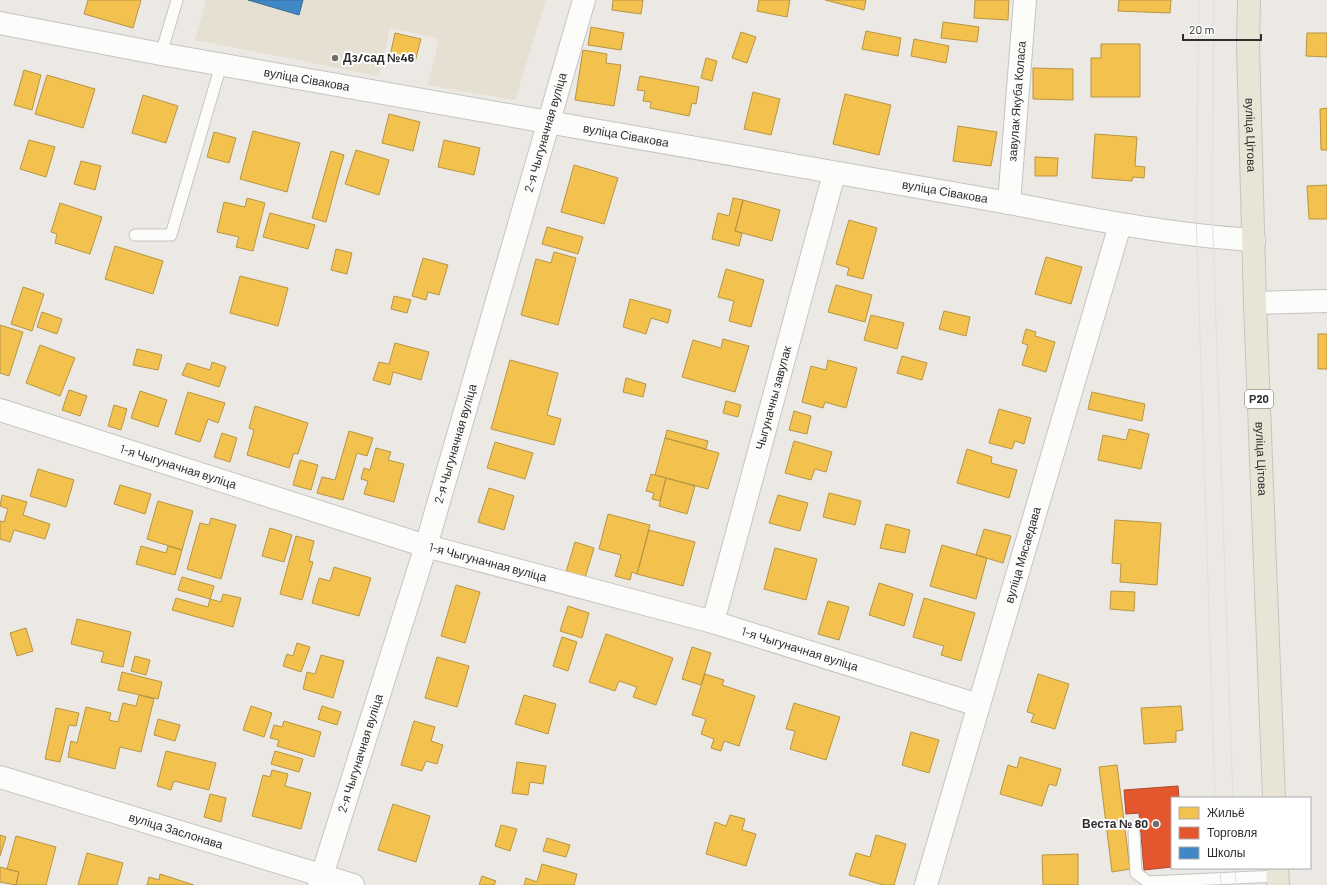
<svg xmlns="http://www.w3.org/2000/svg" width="1327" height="885" font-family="Barlow,sans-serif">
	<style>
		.education { fill: #e6e0d3 }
		.homes { fill: #f2c14e; stroke: #b79544 }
		.shops { fill: #e4572e; stroke: #ad4b2e }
		.schools { fill: #3f88c5; stroke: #3a6d98 }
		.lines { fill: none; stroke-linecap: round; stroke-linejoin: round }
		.service-casing { stroke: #c5c4c5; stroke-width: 13 }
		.minor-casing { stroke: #c5c4c5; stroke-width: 24 }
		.primary-casing { stroke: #c6c5c4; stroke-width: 24 }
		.service { stroke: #fcfcfb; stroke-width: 11 }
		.minor { stroke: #fcfcfb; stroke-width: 22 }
		.primary { stroke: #e8e4d6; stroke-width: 22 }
		.tram { stroke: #dfdfe1; stroke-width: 1 }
		.poi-dot { fill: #706f6e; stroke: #fff; stroke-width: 1.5 }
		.labels { text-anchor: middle; stroke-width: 4; stroke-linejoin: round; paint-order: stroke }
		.shield { fill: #fff; stroke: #6d6d6d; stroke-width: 1 }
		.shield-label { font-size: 11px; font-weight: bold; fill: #2e2e2e }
		.poi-label { font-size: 12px; font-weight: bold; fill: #2e2e2e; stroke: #fff; text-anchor: start }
		.street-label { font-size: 12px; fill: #2e2e2e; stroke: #fff }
	</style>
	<rect width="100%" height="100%" fill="#ece8e4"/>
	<!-- education -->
	<path class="education" d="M206,0H546L515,100L428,85L439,39L390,28L379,76L195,40Z"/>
	<!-- homes -->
	<path class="homes" d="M88,0H141L133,28L84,14Z
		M613,0H643L641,14L612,10Z
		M759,0H790L787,17L757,11Z
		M825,0H866L864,10Z
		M975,0H1009L1008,20L974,18Z
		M1119,0H1171L1170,13L1118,11Z
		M943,22L979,27L977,42L941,38Z
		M591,27L624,33L621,50L588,45Z
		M866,31L901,38L898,56L862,49Z
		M741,32L756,37L747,63L732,58Z
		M395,33L421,39L415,62L390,56Z
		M1307,33H1327V57L1306,56Z
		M914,39L949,46L946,63L911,56Z
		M1101,44H1140V97H1091V58H1101Z
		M583,50L607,54L606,63L621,65L614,106L575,100Z
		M706,58L717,61L712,81L701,78Z
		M1033,68L1073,69V100L1033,99Z
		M24,70L41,75L32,110L14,105Z
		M47,75L95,89L83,128L35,114Z
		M640,76L699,87L696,104L692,103L689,116L650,108L651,102L643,101L645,91L637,90Z
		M753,92L780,99L771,135L744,129Z
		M845,94L891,105L879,155L833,144Z
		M143,95L178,106L166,143L132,133Z
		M1327,108V150H1321L1320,109Z
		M389,114L420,122L413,151L382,143Z
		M958,126L997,132L991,166L953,161Z
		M253,131L300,143L287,192L240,179Z
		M214,132L236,138L229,163L207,157Z
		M1095,134L1137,137L1135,166L1145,167L1144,178L1133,177L1132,181L1092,178Z
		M29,140L55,147L46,177L20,169Z
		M444,140L480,148L474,175L438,167Z
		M356,150L389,160L379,195L345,184Z
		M331,151L344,155L326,222L312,218Z
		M1035,157L1058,158L1057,176H1035Z
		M81,161L101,166L95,190L74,184Z
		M574,165L618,178L604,224L561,212Z
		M1327,185V219H1309L1307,186Z
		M247,198L265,203L253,251L236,247L239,237L217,232L224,202L245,207Z
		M733,198L743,200L735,231L742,233L739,246L712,239L718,213L729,216Z
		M743,200L780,210L772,241L735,231Z
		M60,203L102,217L90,254L55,243L57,234L51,232Z
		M270,213L315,225L308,249L263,237Z
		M849,220L877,228L863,279L847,275L849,268L836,264Z
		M547,227L583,237L578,254L542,244Z
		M115,246L163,261L153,294L105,279Z
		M336,249L352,253L347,274L331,270Z
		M554,252L576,258L558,325L521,315L536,259L551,263Z
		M1046,257L1082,267L1071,304L1035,294Z
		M423,258L448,265L439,295L428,292L426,300L412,296Z
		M726,269L764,280L751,327L729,321L734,301L718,297Z
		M240,276L288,288L278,326L230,313Z
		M836,285L872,295L865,322L828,312Z
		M23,287L44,294L32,331L11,324Z
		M394,296L411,300L407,313L391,309Z
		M630,299L671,310L668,323L651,318L646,334L623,327Z
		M944,311L970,317L966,336L939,329Z
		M42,312L62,319L57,334L37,327Z
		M871,315L904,323L897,349L864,340Z
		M0,325L23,332L9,376L0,373Z
		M1026,329L1036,332L1035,336L1055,342L1046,372L1022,365L1028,345L1022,343Z
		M1318,334H1327V369H1318Z
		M723,339L749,346L735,392L682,377L693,340L721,348Z
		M395,343L429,352L421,380L393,372L390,385L373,380L379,362L389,364Z
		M40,345L75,358L60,396L26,383Z
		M137,349L162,355L158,370L133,365Z
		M902,356L927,363L922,380L897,373Z
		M510,360L558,373L547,415L561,419L554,445L491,429Z
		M828,360L857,368L846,408L825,402L823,408L802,402L811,366L826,370Z
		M212,362L226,367L219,387L182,375L187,363L210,370Z
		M626,378L646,384L643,397L623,392Z
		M69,390L87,396L80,416L62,410Z
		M140,391L167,400L158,427L131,418Z
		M188,392L225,403L218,423L208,419L200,442L175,434Z
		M1092,392L1145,404L1142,421L1088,409Z
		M726,401L741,405L738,417L723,413Z
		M114,405L127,409L121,430L108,426Z
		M255,406L308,423L298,454L294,453L289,468L247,455L254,430L249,428Z
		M999,409L1031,418L1024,444L1015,441L1012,449L989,443Z
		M794,411L811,416L807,434L789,430Z
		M1129,429L1149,434L1141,469L1098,460L1103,435L1126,440Z
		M667,430L708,441L706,449L665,438Z
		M349,431L373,438L367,456L357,453L343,500L317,493L322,477L335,480Z
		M222,433L237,438L230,462L214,457Z
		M665,438L719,453L708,489L655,475Z
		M794,441L832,452L826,472L815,469L811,480L785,473Z
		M495,442L533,453L525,479L487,468Z
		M376,448L391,452L388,460L404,464L394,502L364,494L368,481L361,479L364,468L370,470Z
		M967,449L992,457L991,463L1017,470L1009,498L957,483Z
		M300,460L318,465L311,490L293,485Z
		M38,469L74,480L66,507L30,496Z
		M651,474L666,478L660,501L652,499L654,493L646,491Z
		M666,478L695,486L687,514L659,506Z
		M120,485L151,494L145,514L114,504Z
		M489,488L514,496L504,530L478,522Z
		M829,493L861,501L855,525L823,517Z
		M2,495L27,502L23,515L50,524L45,539L14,530L10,542L0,539V521L4,522L8,509L0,506Z
		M778,495L808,503L800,531L769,523Z
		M158,501L193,511L182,550L147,539Z
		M608,514L650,525L637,574L632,572L630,580L615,576L621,555L599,549Z
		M211,518L236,525L221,579L187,569L200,523L209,525Z
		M1115,520L1161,523L1157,585L1120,582L1121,564L1112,563Z
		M886,524L910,530L905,553L880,548Z
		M270,528L292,535L284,562L262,556Z
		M984,529L1011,536L1003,563L976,555Z
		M649,530L695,542L683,586L637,574Z
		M296,536L314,541L309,561L313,562L302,600L280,594Z
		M575,542L594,548L585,578L566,572Z
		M942,545L987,558L976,599L930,586Z
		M141,546L166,553L168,546L182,550L175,575L136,564Z
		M775,548L817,559L806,600L764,589Z
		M334,567L371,578L359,616L312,603L319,578L330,581Z
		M182,577L214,586L210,599L178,590Z
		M879,583L913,594L904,626L869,615Z
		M456,585L480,592L465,643L441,636Z
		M1111,591L1135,592L1134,611L1110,609Z
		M223,594L241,598L233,627L172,610L176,598L208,607L210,599L221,602Z
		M924,598L975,613L961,661L941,655L944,646L913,637Z
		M828,601L849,607L839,640L818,634Z
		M568,606L589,613L582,638L560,631Z
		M77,619L131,632L123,667L101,662L104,652L71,644Z
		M26,628L33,651L17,656L10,633Z
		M606,634L673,658L656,705L633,697L637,687L619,681L615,691L589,682Z
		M562,637L577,642L568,671L553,666Z
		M297,643L310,647L301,672L283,666L287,654L293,656Z
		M692,647L711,653L701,685L682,679Z
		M321,655L344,661L333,698L303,689L307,672L315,674Z
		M135,656L150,660L146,675L131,671Z
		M437,657L469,666L457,707L425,698Z
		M122,672L162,682L158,699L118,690Z
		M705,674L724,680L722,685L755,696L739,746L724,741L721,751L711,748L714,739L701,734L706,719L692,715Z
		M1038,674L1069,684L1055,729L1031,722L1034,714L1027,712Z
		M139,695L154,699L141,752L120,747L115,769L68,757L71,741L77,743L86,707L111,713L109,720L118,722L123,703L136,706Z
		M524,695L556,704L548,734L515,724Z
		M794,703L840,717L826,760L790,749L795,731L786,729Z
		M251,706L272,713L264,737L243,730Z
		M322,706L341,712L337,725L318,719Z
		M1181,706L1183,730L1176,731V742L1144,744L1141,708Z
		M56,708L79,713L76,726L69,725L60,762L45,759Z
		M158,719L180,725L175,741L154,735Z
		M284,721L321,732L314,757L277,746L279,740L270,738L274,725L282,727Z
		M414,721L435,727L431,741L443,745L437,764L426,761L422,771L401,765Z
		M911,732L939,740L929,773L902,765Z
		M166,751L216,763L209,790L174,781L171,790L157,786Z
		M275,751L303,759L299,772L271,764Z
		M1020,757L1061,769L1056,786L1049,784L1042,806L1000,794L1008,765L1017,768Z
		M517,762L546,766L543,784L530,782L528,795L512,793Z
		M1117,765L1130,869L1112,872L1099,767Z
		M272,770L288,774L285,786L311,793L301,829L252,816L263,775L270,777Z
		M210,794L226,798L221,822L204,817Z
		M393,804L430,816L416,862L378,850Z
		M730,815L745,819L742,830L756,834L746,866L706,854L715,822L726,826Z
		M501,825L517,829L510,851L495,846Z
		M0,835L6,837L0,856Z
		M876,835L906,844L894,885H883L849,875L856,853L870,857Z
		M16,836L56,847L46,885H16L19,872L7,869Z
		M547,838L570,845L566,857L543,851Z
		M87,853L123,863L117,885H78Z
		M1078,854V885H1043L1042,855Z
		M542,864L577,874L574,885H524L526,878L537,882Z
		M0,867L19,872L16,885L0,882Z
		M160,874L194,885H147L149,877L159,880Z
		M482,876L496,881L494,885H479Z"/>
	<!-- shops -->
	<path class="shops" d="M1178,786L1179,798H1192H1172V867L1144,870L1139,813L1126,814L1124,790Z"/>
	<!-- schools -->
	<path class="schools" d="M248,0H303L299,15Z"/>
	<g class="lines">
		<!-- service casing -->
		<g class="service-casing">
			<path id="service" d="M161,54L177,0
				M135,235H171L221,65
				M1134,833L1136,873L1148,882L1277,876"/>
		</g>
		<!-- minor casing -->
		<g class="minor-casing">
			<g id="minor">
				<path id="s1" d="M0,23L161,54L1009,203C1090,219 1171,235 1254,240"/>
				<path id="s2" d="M1009,203L1025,0"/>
				<path d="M1255,303L1327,301"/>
				<path id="s3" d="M0,410L426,546L713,622L978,705"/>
				<path id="s4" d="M713,622L834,174"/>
				<path id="s5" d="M0,777L353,885"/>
				<path id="s6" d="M319,885L426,546L584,0"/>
				<path id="s7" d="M926,885L1120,225"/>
			</g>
		</g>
		<!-- primary casing -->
		<g class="primary-casing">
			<g id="primary">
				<path id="s8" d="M1249,0L1248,45L1255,303L1274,798"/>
				<path d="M1277,868L1278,885"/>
			</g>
		</g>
		<!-- service -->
		<use href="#service" class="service"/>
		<!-- minor -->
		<use href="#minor" class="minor"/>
		<!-- primary -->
		<use href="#primary" class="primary"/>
		<!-- tram -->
		<path class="tram" d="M1199,0L1196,213L1215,798
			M1214,0L1212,209L1233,798
			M1220,868L1221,885
			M1235,868L1236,885"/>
	</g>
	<!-- markers -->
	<g class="poi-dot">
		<circle cx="335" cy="58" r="4"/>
		<circle cx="1156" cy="824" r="4"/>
	</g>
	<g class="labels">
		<!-- shield labels -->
		<rect class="shield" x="1245" y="390" width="28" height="18" rx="3"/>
		<g class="shield-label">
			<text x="1259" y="403">Р20</text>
		</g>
		<!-- poi labels -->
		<g class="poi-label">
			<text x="343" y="62">Дз/сад №46</text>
			<text x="1148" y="828" text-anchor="end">Веста № 80</text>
		</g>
		<!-- street labels -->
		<g class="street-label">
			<text dy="4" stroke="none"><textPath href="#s1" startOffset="312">вуліца Сівакова</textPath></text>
			<text dy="4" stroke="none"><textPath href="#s2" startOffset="102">завулак Якуба Коласа</textPath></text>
			<text dy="4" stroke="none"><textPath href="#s6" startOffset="786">2-я Чыгуначная вуліца</textPath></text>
			<text dy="4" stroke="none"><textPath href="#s8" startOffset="135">вуліца Цітова</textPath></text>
			<text dy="4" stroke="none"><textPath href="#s1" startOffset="636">вуліца Сівакова</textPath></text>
			<text dy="4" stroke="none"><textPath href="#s1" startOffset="960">вуліца Сівакова</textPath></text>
			<text dy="4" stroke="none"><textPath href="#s4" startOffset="232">Чыгуначны завулак</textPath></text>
			<text dy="4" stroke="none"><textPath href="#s6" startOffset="462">2-я Чыгуначная вуліца</textPath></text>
			<text dy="4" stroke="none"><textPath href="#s8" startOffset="459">вуліца Цітова</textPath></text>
			<text dy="4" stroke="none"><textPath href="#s3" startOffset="187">1-я Чыгуначная вуліца</textPath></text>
			<text dy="4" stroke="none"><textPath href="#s7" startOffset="344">вуліца Мясаедава</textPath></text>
			<text dy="4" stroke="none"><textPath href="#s3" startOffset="511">1-я Чыгуначная вуліца</textPath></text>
			<text dy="4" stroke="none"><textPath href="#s3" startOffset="835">1-я Чыгуначная вуліца</textPath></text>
			<text dy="4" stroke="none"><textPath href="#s6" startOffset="138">2-я Чыгуначная вуліца</textPath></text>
			<text dy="4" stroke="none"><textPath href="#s5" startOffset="184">вуліца Заслонава</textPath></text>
		</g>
	</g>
	<!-- legend -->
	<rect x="1171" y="797" width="140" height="72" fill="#ffffff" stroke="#ababab"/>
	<rect x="1179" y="807" width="20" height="12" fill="#f2c14e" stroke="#ababab"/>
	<text x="1207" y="817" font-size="12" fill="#2e2e2e">Жильё</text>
	<rect x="1179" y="827" width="20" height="12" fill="#e4572e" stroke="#ababab"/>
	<text x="1207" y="837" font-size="12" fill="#2e2e2e">Торговля</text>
	<rect x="1179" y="847" width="20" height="12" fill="#3f88c5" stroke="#ababab"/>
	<text x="1207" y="857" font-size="12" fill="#2e2e2e">Школы</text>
	<!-- scale -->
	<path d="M1183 34v6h78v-6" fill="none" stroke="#2e2e2e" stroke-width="2"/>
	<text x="1189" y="34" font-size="12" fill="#2e2e2e" stroke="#ffffff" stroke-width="3" paint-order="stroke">20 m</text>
</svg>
